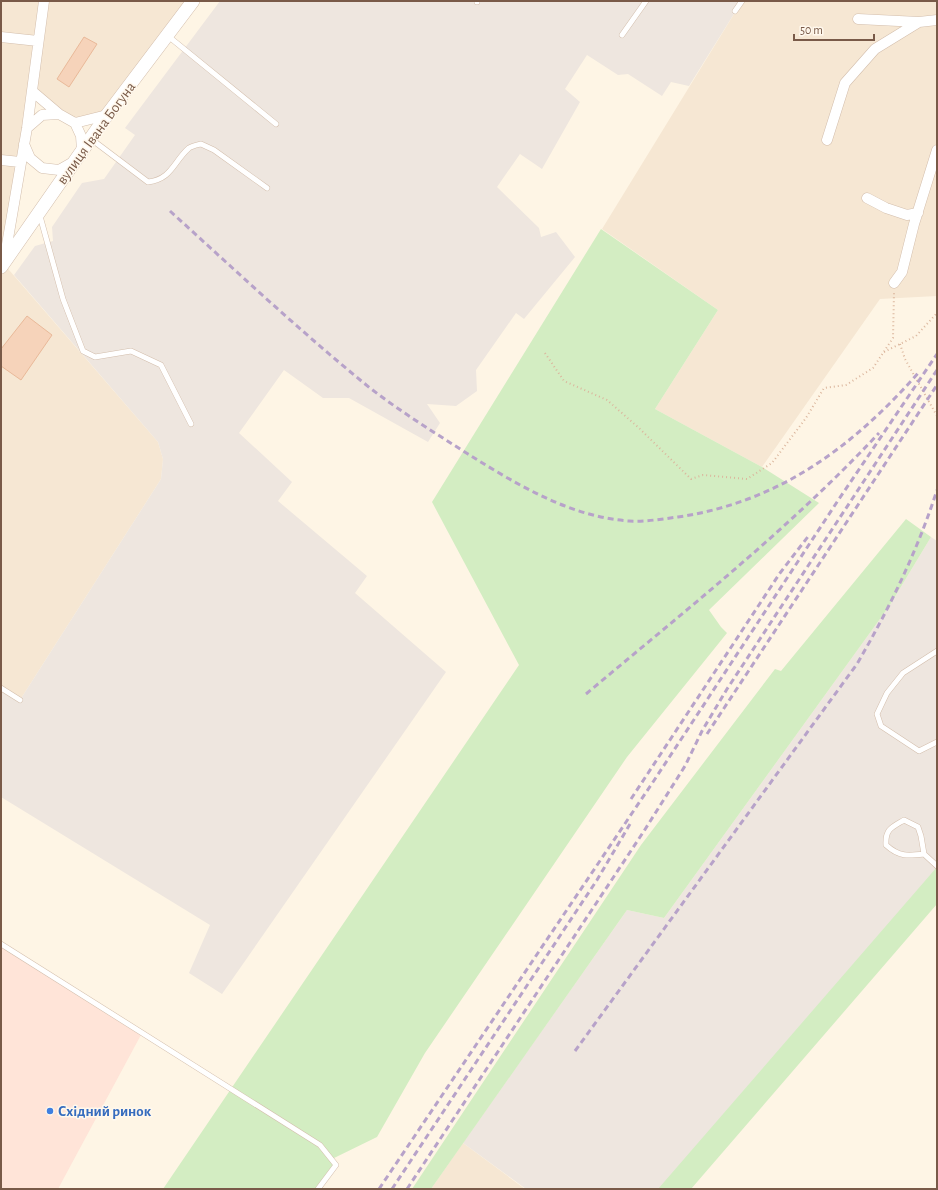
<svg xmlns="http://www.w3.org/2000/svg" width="938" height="1190" font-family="'Alegreya Sans',sans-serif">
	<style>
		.residential { fill: #f6e7d3 }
		.commercial { fill: #ffe4d8 }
		.industrial { fill: #eee6df }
		.green { fill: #d3edc2 }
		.building { fill: #f6d3ba; stroke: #e9b999 }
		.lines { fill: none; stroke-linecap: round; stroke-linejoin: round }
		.service-casing { stroke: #d3beac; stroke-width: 6 }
		.minor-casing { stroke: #d3beac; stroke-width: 11 }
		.tertiary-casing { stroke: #d3beac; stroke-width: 14 }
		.path { stroke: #dbb69d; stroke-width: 2; stroke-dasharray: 1 3; stroke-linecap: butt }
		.service { stroke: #fff; stroke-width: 5 }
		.minor { stroke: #fff; stroke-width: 10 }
		.tertiary { stroke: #fff; stroke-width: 13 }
		.rail { stroke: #b7a2c9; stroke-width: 3; stroke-dasharray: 6 4; stroke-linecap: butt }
		.shop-dot { fill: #3f7fe0; stroke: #fff8ed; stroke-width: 1.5 }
		.labels { text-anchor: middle; stroke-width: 3; stroke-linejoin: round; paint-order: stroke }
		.street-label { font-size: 15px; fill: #795a48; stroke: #fff8ed }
		.shop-label { font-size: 15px; font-weight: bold; fill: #366cbe; stroke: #fff8ed; text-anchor: start }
	</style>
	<rect width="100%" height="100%" fill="#fef5e5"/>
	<!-- residential -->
	<path class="residential" d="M1,1H193L107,115L75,123L32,91L3,263L158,442L163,459L161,479L20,700L1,688Z
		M742,1H937V296L880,299L762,467L655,409L718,310L602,229Z
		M463,1143L525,1189H431Z"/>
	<!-- commercial -->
	<path class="commercial" d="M1,944L142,1033L58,1189H1Z"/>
	<!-- industrial -->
	<path class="industrial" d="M220,1H742L689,86L671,82L662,96L628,74L618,75L587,55L565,89L580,102L542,169L520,154L497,187L539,228L541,237L556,232L575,257L524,319L516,313L476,370L477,391L456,406L427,404L440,423L428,442L349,398H323L284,370L239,433L292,482L278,501L367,576L355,593L446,672L222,994L189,973L210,925L1,797V688L20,700L161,479L163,459L158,442L14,275L35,246L53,241L52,227L82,183L104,179L135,135L125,128Z
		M931,537L937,541V879L682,1189H526L463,1143L627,910L664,918L890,605Z"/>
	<!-- green -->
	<path class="green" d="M601,229L718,310L655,409L762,467L819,503L709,610L721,627L727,633L627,757L425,1053L377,1137L332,1159L336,1165L318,1189H163L519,665L432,502Z
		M906,519L931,537L890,605L664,918L627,910L431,1189H412L641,845L775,669L781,671Z
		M937,867V904L691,1189H658Z"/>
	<!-- building -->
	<path class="building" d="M84,37L97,44L69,87L57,79Z
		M27,316L52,335L21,380L1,366V349Z"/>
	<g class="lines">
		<!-- service casing -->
		<g class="service-casing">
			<path id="service" d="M477,1V2
				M735,11L742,1
				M622,35L646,1
				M168,36L276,124
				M91,139L148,182C172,179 173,162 189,148C192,146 197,145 201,144L214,150L267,188
				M40,216L63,299L83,351L95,357L131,351L161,365L191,424
				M937,651L903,673L887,693L877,714L881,726L919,751L937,742
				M1,688L20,700
				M924,854C908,856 899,857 886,845C885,829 892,827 904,820L918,827L921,836L924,854L937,866
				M1,944L320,1145L336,1165L318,1189"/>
		</g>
		<!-- minor casing -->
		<g class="minor-casing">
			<path id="minor" d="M858,19L919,22L937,20
				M1,37L38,41
				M32,91L59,114
				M75,123L107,115
				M27,128L42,115L59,114L75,123L81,136L82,151
				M827,140L845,83L875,49L919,22
				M24,144L30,158L42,168L59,170L73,162
				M1,160L20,162
				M867,198L886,208L907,215L918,213
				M4,262L27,128L44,1
				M894,283L902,272L914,224L937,150"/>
		</g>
		<!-- tertiary casing -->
		<g class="tertiary-casing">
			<path id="tertiary" d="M1,267L107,115L193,1"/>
		</g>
		<!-- path -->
		<path class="path" d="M900,344L905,359L937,416
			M884,352L916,336L937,313
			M545,353L564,381L607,400L639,428L691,479L703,475L747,479L772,463L806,418L824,388L846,385L873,368L893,338L894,293"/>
		<!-- service -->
		<use href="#service" class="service"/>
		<!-- minor -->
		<use href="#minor" class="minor"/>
		<!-- tertiary -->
		<use href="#tertiary" class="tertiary"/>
		<!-- rail -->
		<path class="rail" d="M170,211C236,271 301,332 370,388C401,412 435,433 468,454C516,484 570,517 629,521C645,522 662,519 678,517C780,502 854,446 920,371
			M586,694C686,610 790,528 879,433
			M707,734L937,385
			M631,799L780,573L810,534
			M575,1051L857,664C889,609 917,552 937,490
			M379,1189L653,782L837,502L937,354
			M392,1189L597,880L630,824
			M407,1189L644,831L685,766L702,731L727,689L937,370"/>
	</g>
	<!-- markers -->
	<circle class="shop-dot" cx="50" cy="1111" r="4"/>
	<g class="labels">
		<!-- street labels -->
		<g class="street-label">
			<text transform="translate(96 133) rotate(-54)" y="5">вулиця Івана Богуна</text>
		</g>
		<!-- shop labels -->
		<g class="shop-label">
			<text x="58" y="1116">Східний ринок</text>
		</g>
	</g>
	<!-- border -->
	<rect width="938" height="1190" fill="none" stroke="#795a48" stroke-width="4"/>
	<!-- scale -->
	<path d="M794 34v6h80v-6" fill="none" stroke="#795a48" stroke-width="2"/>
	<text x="800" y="34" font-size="12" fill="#795a48" stroke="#fff8ed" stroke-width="3" paint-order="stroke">50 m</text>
</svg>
